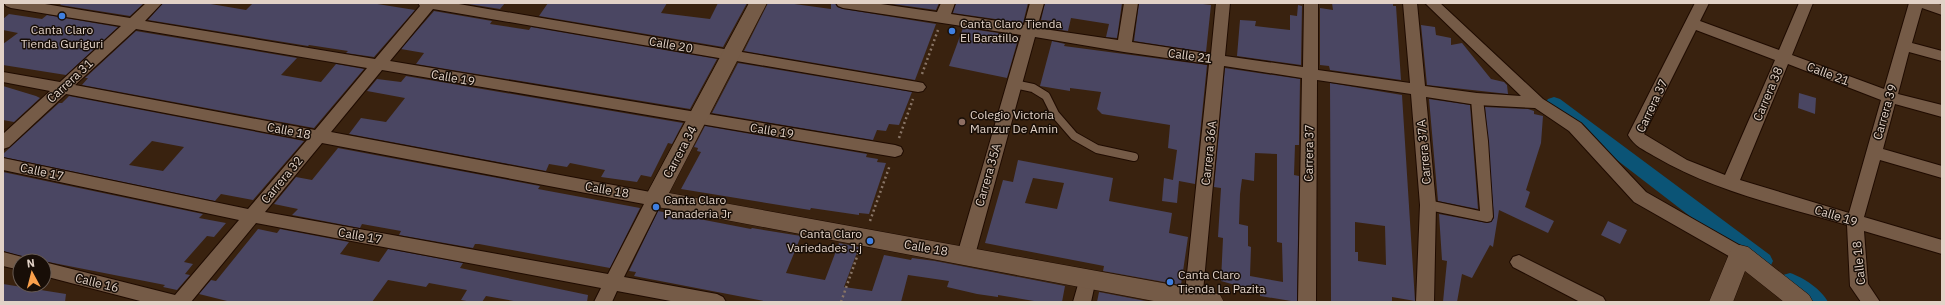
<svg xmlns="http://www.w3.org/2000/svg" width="1945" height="305" font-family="'IBM Plex Sans',sans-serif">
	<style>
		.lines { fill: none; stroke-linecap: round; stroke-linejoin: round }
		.canal { fill: #0b5476; fill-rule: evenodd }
		.building { fill: #4a4662; fill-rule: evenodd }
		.service-casing { stroke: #1f0b00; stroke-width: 10 }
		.pedestrian-casing { stroke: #1f0b00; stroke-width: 2 }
		.minor-casing { stroke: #1f0b00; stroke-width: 2 }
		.tertiary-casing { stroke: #1f0b00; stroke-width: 1 }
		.path { stroke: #897566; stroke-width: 2.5; stroke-dasharray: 2 3; stroke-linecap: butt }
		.service { stroke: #755b47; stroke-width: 8 }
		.pedestrian { fill: #755b47; fill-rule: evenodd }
		.minor { fill: #755b47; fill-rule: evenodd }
		.tertiary { fill: #755b47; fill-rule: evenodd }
		.shop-dot { fill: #3f7fe0; stroke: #180e07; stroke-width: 1.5 }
		.education-dot { fill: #8d6e63; stroke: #180e07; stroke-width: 1.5 }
		.labels { text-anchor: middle; stroke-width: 3; stroke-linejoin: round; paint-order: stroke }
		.poi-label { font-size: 12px; fill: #e2d2c7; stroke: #180e07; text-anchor: start }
		.street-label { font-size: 12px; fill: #e2d2c7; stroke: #180e07 }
	</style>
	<rect width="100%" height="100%" fill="#39220f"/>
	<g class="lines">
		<!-- canal -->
		<path class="canal" d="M1554,97L1560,99L1770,255L1773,261L1770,267L1763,269L1756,267L1548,107L1545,103L1548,99Z
			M1790,273C1803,277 1822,290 1828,302H1803L1783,287L1780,281L1783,275Z"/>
	</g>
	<!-- building -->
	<path class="building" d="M62,3H144L130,16L60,5Z
		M163,3H205L246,10L253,3H371L415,10L374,57L346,53L348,51L309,45L308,46L148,20Z
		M462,3H505L500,9Z
		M548,3H667L661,13L710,19L718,3H747L723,47L539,16Z
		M768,3H787L831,9V3H835L837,7L843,9L936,24L915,80L744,51Z
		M885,3H939L936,10Z
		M956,3H1028L1023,23L953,13Z
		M1045,3H1122L1117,38L1106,37L1109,24L1071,18L1068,31L1055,29V27H1052L1053,21L1041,20Z
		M1139,3H1195L1211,5L1206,52L1134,41Z
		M1332,3H1393V6H1396L1401,80L1330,70L1329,66L1320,65V8L1333,10Z
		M1298,5L1302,6L1301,65L1237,56L1240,20L1256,21L1255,26L1290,30V15L1297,16Z
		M434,11L492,21L490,24L529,30L531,27L717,59L690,109L416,64L424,53L401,49Z
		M9,14L42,19L47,15L118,27L66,75L3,65V44L18,33L3,30V19Z
		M1421,25L1435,27L1436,35L1451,38V45L1462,43L1491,79L1504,82L1507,85L1508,94L1427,85Z
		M963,28L1019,36L1007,78L949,66Z
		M136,31L297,58L281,75L321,82L336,64L364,69L314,128L82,85L88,78H85Z
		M1052,41L1065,44L1064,46L1207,65L1195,184L1179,181L1177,203L1162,201L1164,178L1173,180L1177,150L1168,148L1170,125L1102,114L1097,109L1101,92L1070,88V91L1040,86Z
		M738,63L912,92L899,125L889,124L886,131L877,130L873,140L712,113Z
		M1225,68L1300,79L1299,145H1295L1294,175L1299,176L1297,302L1260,296V292L1221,281L1223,238L1218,237L1221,188L1214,187ZM1255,153L1277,154V242L1282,243L1283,282L1250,276L1251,247L1248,246V226L1239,224L1240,194L1242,179L1254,181Z
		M406,76L683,123L672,144L668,143L651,177L641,175L637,182L601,177L605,170L570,163L567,167L549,164L546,171L349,134L361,118L386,122L405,98L367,91L377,79L401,82Z
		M1330,83L1402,95L1415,301L1392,297V302H1331ZM1355,222L1385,226L1386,265L1358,261V252H1355Z
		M3,86L36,96L40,98L14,122L3,120Z
		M1799,93L1816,98L1815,114L1798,108Z
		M69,96L304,141L253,200L221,194L215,201L3,157V154L59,103H62ZM152,141L184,147L163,171L129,165Z
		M1429,99L1470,105L1478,209L1438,201Z
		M1485,107L1528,109L1534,111V114L1543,116L1541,143L1526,190L1530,192L1525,207L1554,221L1548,233L1499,210L1493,247L1490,245L1472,278L1462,274L1457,302H1443L1447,261L1442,260L1439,214L1487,223L1491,222L1494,218Z
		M705,126L867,154L866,157L878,159L877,162L886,163L869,214L859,213V215L811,208L810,210L681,189L701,152L697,151L698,148L694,147Z
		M338,148L540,186L538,189L640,208L610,268L479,244H475L473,248L399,235L401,231L362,224L360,228L292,215L298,209L274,204L296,177L312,180Z
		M1018,160L1113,178L1109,201L1172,213L1169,233L1188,237L1181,285L1103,271L1104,266L985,243L1003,180L1013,182ZM1033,178L1064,183L1057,209L1025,203Z
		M3,172L203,214L199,218L226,223L214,237L207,236L184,262L193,264L185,274L190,275L177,290L163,287L165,285L28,258L3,251Z
		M658,211L751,229L752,228L801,236L786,273L825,280L839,243L859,247L844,287L872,291L884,255L911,260L912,258L935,261L1065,286L1062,302H1040L998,295V297L977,294L947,287L949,281L908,275L901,302H769L634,276L636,272L629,271Z
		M1608,221L1627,230L1620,244L1601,235Z
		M258,229L277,233L280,229L349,242L340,254L379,262L388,249L463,263L460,268L588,295L587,302H519L486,296L482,302H472L461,300L467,290L429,283L426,287L388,280L372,302H231L199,294L211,280L216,281Z
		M3,284L66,294L65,302H3Z
		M1099,292L1151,302H1097Z"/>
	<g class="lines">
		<!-- service casing -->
		<g class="service-casing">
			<path id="service" d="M1014,84L1033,88L1046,96L1055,114L1074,136L1097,149L1134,157"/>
		</g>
		<!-- pedestrian casing -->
		<g class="pedestrian-casing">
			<path id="pedestrian" d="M1477,95L1483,99L1488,141L1493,217L1491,221L1487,222L1428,210L1424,208L1422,205L1424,202L1428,200L1480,211L1471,99Z"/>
		</g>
		<!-- minor casing -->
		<g class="minor-casing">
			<path id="minor" d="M4,3H39L130,18L146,3H162L145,21L375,59L420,6L418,3H453L918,82L923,83L926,87L923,91L918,92L433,9L390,61L895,145L901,147L903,151L901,155L895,157L382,70L331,132L661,194L663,199L624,277L717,294L723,297L726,302H676L617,291L612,302H594L601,288L256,223L191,302H144L44,276V262L175,295L239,220L3,170V158L248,209L307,140L66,94L9,147L3,149V134L50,91L3,82V72L60,82L121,26L11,8L6,6ZM136,29L367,68L315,130L75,85ZM322,143L644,204L608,274L265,212Z
				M836,3H874L937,12L941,3H955L951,14L1024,25L1030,3H1044L1037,28L1118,40L1124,3H1138L1132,42L1211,54L1216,3H1230L1225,56L1303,67L1304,3H1318V70L1410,83L1403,3H1417L1425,86L1477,93L1521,96L1425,3H1440L1543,99L1581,123L1646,192L1746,249L1749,254L1746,259L1740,261L1734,259L1634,202L1569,131L1535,108L1477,105L1426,97L1436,205L1434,302H1416L1420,205L1411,94L1317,80L1316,302H1298L1302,78L1224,66L1202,302H1184L1209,64L1124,52L1035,37L975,255L972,260L966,262L960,260L957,255L1021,35L843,8L838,6Z
				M1695,3H1709L1700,21L1779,50L1799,3H1813L1792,55L1884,89L1909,3H1936L1942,5V15L1922,8L1912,43L1942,51V61L1909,52L1898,94L1942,105V117L1895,104L1883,149L1942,166V178L1880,160L1864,217L1942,240V254L1864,231L1868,284L1880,302H1861L1850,286L1847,225C1782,206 1713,191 1654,156C1644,150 1634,146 1628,135ZM1696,30L1775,60L1725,175L1687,160L1644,134ZM1788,64L1881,100L1849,213L1740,180Z
				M3,252L26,258L28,261H20V270L3,266Z
				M1519,255L1603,297L1606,302H1580L1513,267L1510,262L1513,257Z
				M1087,272L1093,274L1096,279L1091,302H1073L1081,274Z"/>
		</g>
		<!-- tertiary casing -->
		<g class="tertiary-casing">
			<path id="tertiary" d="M749,3H767L669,193L1212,292L1220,295L1224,302H1159L647,205L644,199Z
				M1740,245L1748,247L1809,295L1813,302H1784L1745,271L1733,302H1709L1732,247Z"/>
		</g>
		<!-- path -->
		<path class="path" d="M922,74L938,30
			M899,138L913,99
			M870,221L890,165
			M841,302L858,254"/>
		<!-- service -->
		<use href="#service" class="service"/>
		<!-- pedestrian -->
		<use href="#pedestrian" class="pedestrian"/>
		<!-- minor -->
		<use href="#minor" class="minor"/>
		<!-- tertiary -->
		<use href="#tertiary" class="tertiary"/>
	</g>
	<!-- markers -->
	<g class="shop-dot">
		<circle cx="62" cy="16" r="4"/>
		<circle cx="952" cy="31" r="4"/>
		<circle cx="656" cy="207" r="4"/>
		<circle cx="870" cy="241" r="4"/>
		<circle cx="1170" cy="282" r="4"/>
	</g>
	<circle class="education-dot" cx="962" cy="122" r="4"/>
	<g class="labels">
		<!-- poi labels -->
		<g class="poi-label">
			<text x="960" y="28">Canta Claro Tienda<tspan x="960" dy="14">El Baratillo</tspan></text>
			<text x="62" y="34" text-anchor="middle">Canta Claro<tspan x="62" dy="14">Tienda Guriguri</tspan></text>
			<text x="970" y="119">Colegio Victoria<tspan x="970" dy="14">Manzur De Amin</tspan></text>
			<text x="664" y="204">Canta Claro<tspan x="664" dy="14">Panaderia Jr</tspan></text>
			<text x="862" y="238" text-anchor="end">Canta Claro<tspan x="862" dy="14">Variedades J.j</tspan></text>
			<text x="1178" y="279">Canta Claro<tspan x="1178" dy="14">Tienda La Pazita</tspan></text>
		</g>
		<!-- street labels -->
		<g class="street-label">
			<text transform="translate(671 45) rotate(10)" y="4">Calle 20</text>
			<text transform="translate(1190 56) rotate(8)" y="4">Calle 21</text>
			<text transform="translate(1828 74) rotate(21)" y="4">Calle 21</text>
			<text transform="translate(453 78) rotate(10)" y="4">Calle 19</text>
			<text transform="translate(70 81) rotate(-43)" y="4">Carrera 31</text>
			<text transform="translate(1768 94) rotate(-67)" y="4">Carrera 38</text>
			<text transform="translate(1652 106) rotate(-65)" y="4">Carrera 37</text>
			<text transform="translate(1885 112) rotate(-74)" y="4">Carrera 39</text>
			<text transform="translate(289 131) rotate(11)" y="4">Calle 18</text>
			<text transform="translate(772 131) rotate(9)" y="4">Calle 19</text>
			<text transform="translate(680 152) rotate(-62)" y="4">Carrera 34</text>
			<text transform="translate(1424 152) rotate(-95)" y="4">Carrera 37A</text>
			<text transform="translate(1209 153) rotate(-84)" y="4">Carrera 36A</text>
			<text transform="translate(1309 153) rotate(-89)" y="4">Carrera 37</text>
			<text transform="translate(42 172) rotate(12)" y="4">Calle 17</text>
			<text transform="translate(988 175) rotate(-74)" y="4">Carrera 35A</text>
			<text transform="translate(282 180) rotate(-50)" y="4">Carrera 32</text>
			<text transform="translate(607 190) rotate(10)" y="4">Calle 18</text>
			<text transform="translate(1836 216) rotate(17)" y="4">Calle 19</text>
			<text transform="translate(360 236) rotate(10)" y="4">Calle 17</text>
			<text transform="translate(926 248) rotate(10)" y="4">Calle 18</text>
			<text transform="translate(1859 263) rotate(-96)" y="4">Calle 18</text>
			<text transform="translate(97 283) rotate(14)" y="4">Calle 16</text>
		</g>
	</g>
	<!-- border -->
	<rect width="1945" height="305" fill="none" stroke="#e2d2c7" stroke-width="8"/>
	<!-- north arrow -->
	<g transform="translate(32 273) rotate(353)"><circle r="19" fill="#180e07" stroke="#695c54"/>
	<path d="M0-3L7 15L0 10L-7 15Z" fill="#f9a04c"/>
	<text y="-6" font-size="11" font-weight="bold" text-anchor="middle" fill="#e2d2c7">N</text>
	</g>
</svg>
